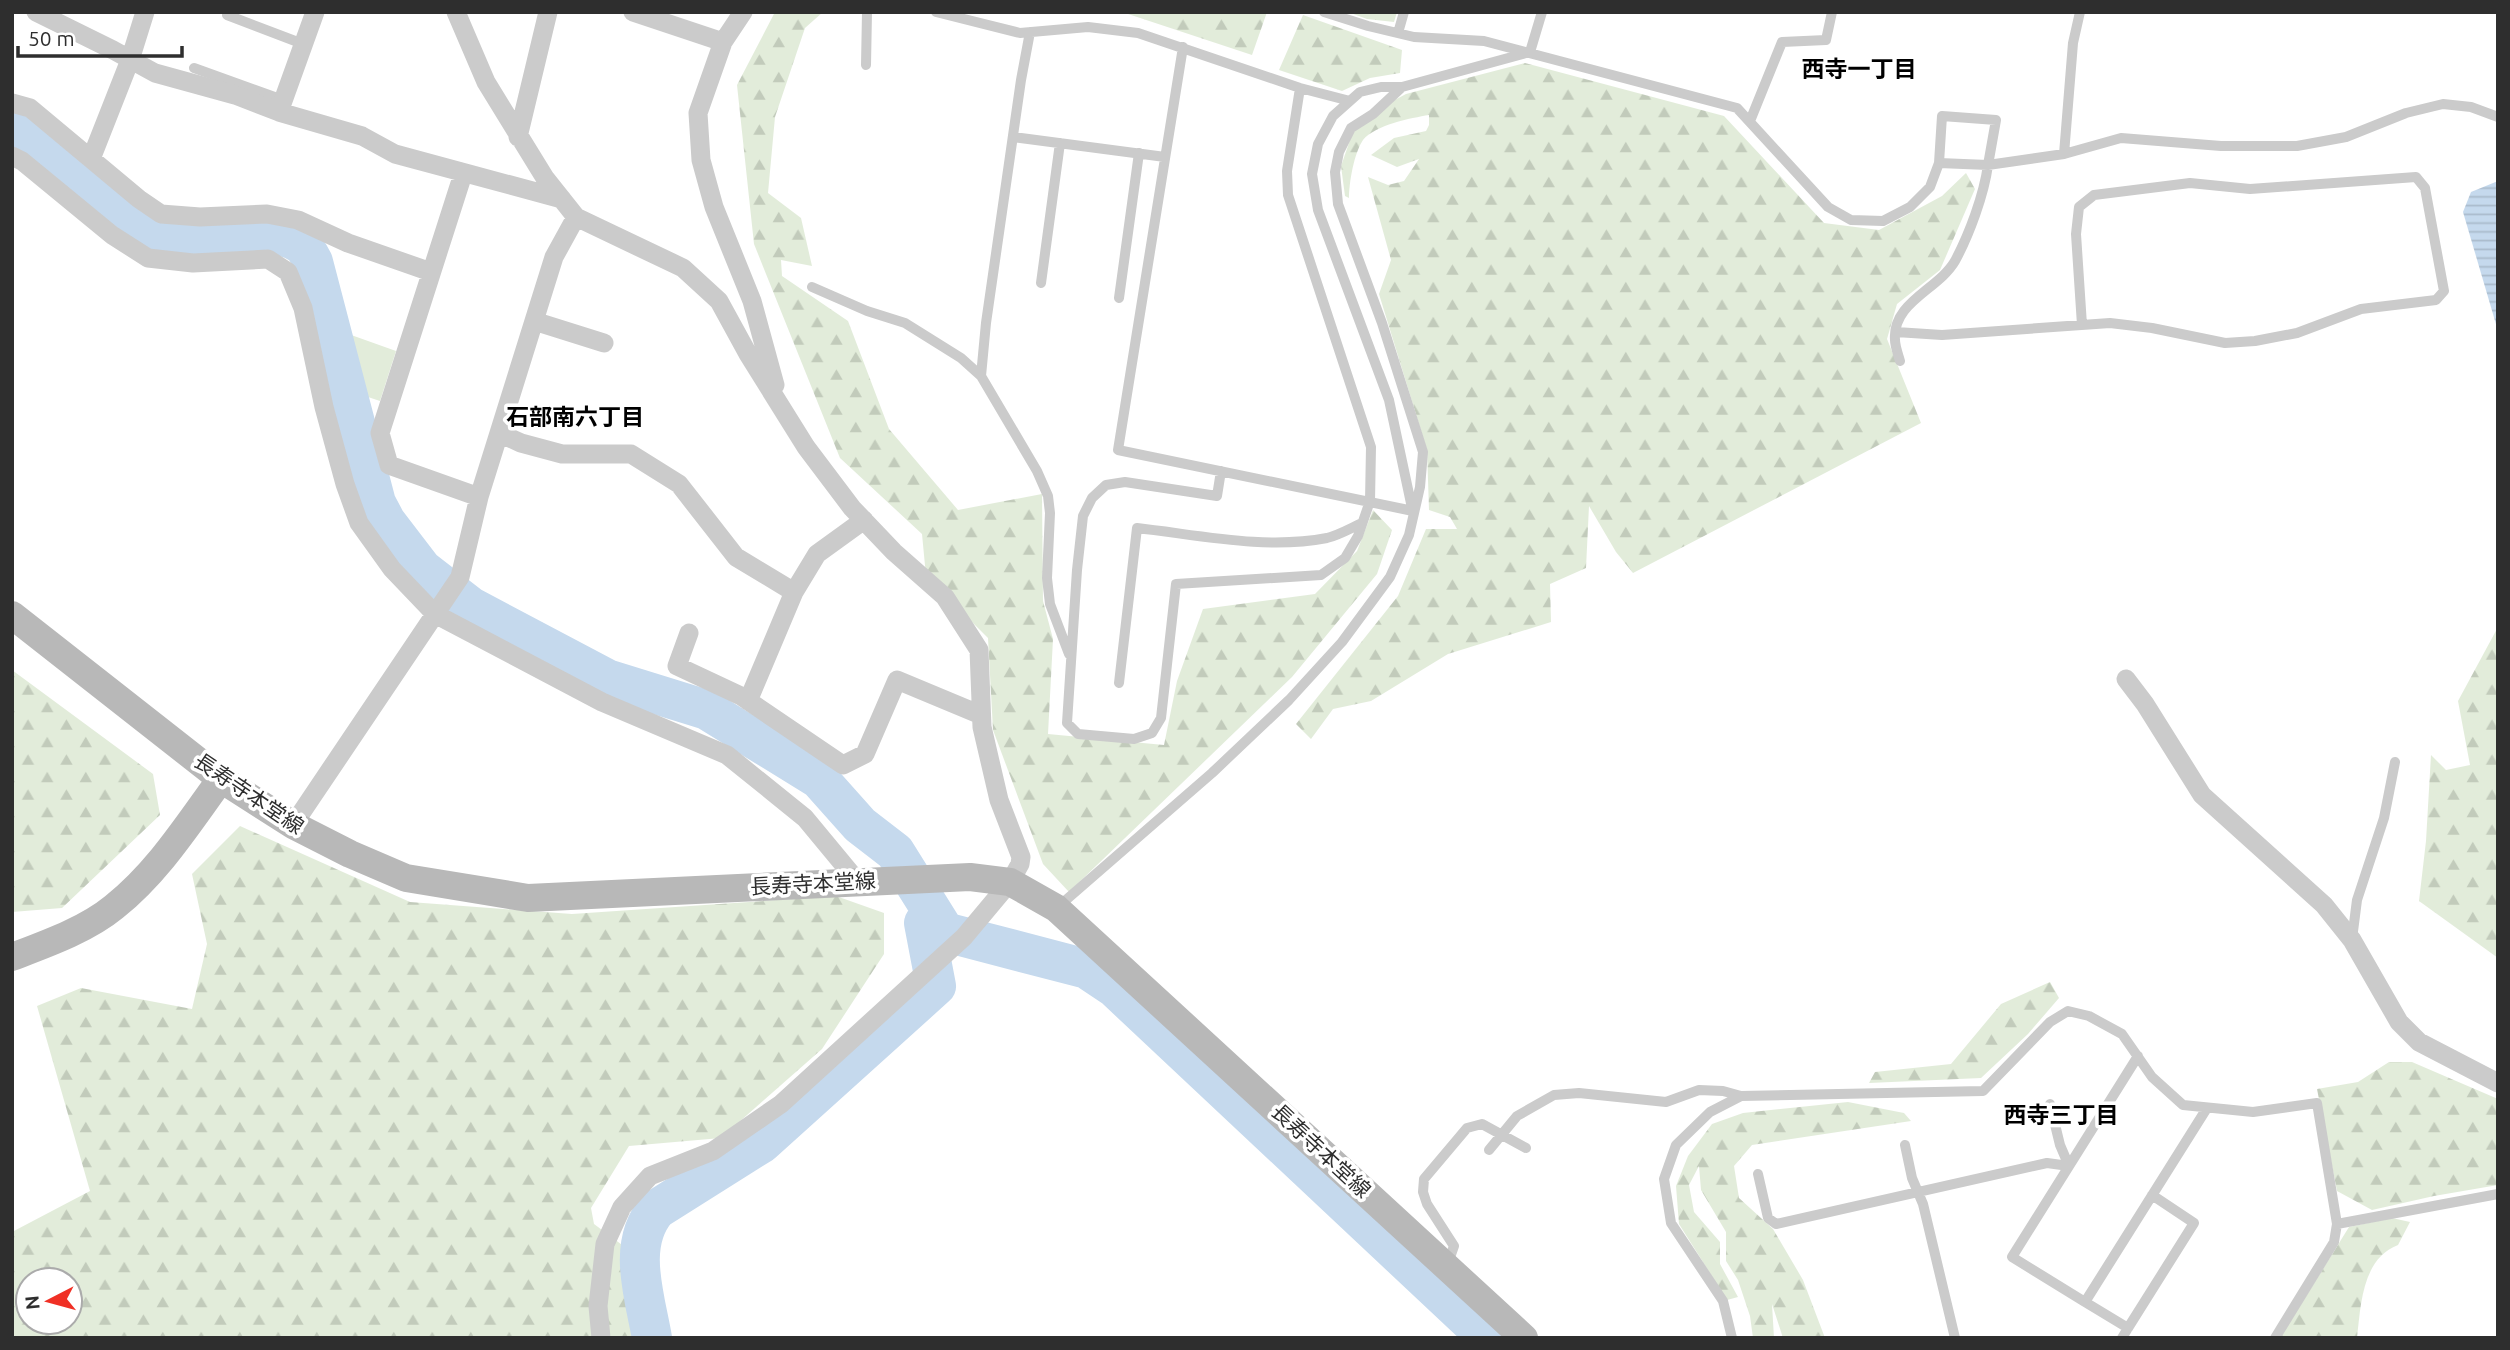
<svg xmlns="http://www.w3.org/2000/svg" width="2510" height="1350" font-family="Ubuntu,'Noto Sans JP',sans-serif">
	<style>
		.forest { fill: url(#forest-firs); fill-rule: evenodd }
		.park { fill: #e2ecda }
		.water { fill: url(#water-rules) }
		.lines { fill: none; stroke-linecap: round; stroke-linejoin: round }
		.river { stroke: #c5d9ed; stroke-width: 40 }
		.lane { stroke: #cbcbcb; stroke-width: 10 }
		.street { stroke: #cbcbcb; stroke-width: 19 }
		.secondary { stroke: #b8b8b8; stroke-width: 28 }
		.labels { text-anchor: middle; stroke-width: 7; stroke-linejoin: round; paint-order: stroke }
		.street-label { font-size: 21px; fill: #2e2e2e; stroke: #fff }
		.neighbourhood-label { font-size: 23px; font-weight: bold; fill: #000; stroke: #fff }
	</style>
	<defs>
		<pattern id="forest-firs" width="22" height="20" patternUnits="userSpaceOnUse" patternTransform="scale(1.75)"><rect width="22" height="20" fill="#e2ecda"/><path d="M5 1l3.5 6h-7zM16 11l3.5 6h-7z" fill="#c2cbbb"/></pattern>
		<pattern id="water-rules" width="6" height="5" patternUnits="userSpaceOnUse" patternTransform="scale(1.75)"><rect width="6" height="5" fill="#c5d9ed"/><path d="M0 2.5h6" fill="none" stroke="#abc"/></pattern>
	</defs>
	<rect width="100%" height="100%" fill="#fff"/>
	<!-- forest -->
	<path class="forest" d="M775,12H823L805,28L775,117L768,193L801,218L812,266L781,260L782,276L848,321L889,429L958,510L1042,494L1043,601L1053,639L1048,734L1164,745L1177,681L1203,609L1315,594L1357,551L1373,510L1392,530L1377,574L1292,677L1069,892L1043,864L993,730L988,638L926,576L922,534L840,458L754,244L737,85Z
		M1122,12H1267L1252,55Z
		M1348,12H1397L1394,22L1367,19Z
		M1303,15L1402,50L1400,73L1370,78L1342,91L1279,70Z
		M1525,63L1724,116L1824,223L1879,230L1942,196L1966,173L1975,189L1940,270L1897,304L1887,339L1921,423L1633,573L1616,552L1589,506L1586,568L1550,584L1551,622L1448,654L1371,701L1333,709L1311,739L1296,724L1398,596L1426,529H1457L1450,517L1429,510L1427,450L1379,294L1391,260L1368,177L1388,185L1404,181L1419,159L1397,167L1371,155L1394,138L1426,131L1429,125V115C1411,118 1375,125 1363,140C1354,153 1349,183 1349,198L1345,196L1341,166L1357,120L1406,94Z
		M2498,627V958L2419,901L2426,841L2431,755L2446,770L2470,765L2458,701Z
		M12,670L153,774L160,815L62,908L12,912Z
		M240,826L410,902L572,914L836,896L884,913V954L822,1049L721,1138L629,1146L591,1208L594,1224L653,1268L662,1338H12V1232L90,1191L37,1006L81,988L192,1009L207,944L192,874ZM28,1280H70V1322H28Z
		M2050,982L2059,998L2028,1034L1981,1078L1869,1083L1875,1072L1951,1064L2001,1004Z
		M2389,1062H2412L2498,1099V1185L2434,1196L2372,1210L2337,1191L2317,1089L2358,1082Z
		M1848,1102L1904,1113L1911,1121L1752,1145L1734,1166L1739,1198L1773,1229L1803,1280L1825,1338H1783L1772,1304L1774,1338H1753L1750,1316L1738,1280L1726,1261V1232L1701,1190L1699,1166L1689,1185L1694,1212L1720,1242V1264L1738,1297L1727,1300L1679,1224L1676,1186L1688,1156L1712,1124L1743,1113Z
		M2392,1218L2410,1222L2398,1245C2362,1259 2361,1304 2357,1338H2280L2349,1227Z"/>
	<!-- park -->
	<path class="park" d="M340,331L396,351L380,401L356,393Z"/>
	<!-- water -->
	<path class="water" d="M2498,181V331L2463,212L2471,192Z"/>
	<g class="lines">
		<!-- river -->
		<path class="river" d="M12,127L21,131L140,229C150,235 160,241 171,243C208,248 268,220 301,244C306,248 310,256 313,262L376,503L386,522L422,569L471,607L607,679L707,710L819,779L860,825L895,852L945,932L1087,969L1114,987L1488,1338
			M652,1338C645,1297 626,1244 657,1209L762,1143L936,986L924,923"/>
		<!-- lane -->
		<path class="lane" d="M936,12L1020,33L1088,27L1138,33L1300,88L1350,101
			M1324,12L1368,26L1414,37L1484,41L1737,108L1828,207L1851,220L1883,221L1910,207L1930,187L1939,163L1988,165C1984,195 1969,235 1955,261C1938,290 1892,302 1895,340C1895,346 1898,354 1900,361
			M227,15L303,44
			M1398,33L1404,12
			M1183,47L1118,450L1413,511
			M866,65L867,12
			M194,68L283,100
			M1750,121L1782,42L1826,40L1832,12
			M1013,137L1165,157
			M2064,154L2121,138L2221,146H2297L2346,137L2406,113L2443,104L2471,107L2498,117
			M1939,163L1942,116L1996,120L1988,165L2064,154L2073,43L2080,12
			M1041,283L1060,143
			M812,287L867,311L905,323L961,358L981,376L1037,471L1048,496L1050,513L1047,578L1050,604L1069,654
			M1119,298L1139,153
			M1896,332L1942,335L2110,323L2152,328L2225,343L2255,341L2297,333L2361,309L2436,300L2444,291L2425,188L2416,177L2250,189L2190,183L2094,195L2079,207L2076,234L2082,325
			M981,376L986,323L1021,80L1030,32
			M1221,471L1217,496L1125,482L1106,485L1092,498L1083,516L1077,570L1067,723L1078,734L1134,739L1152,733L1161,718L1176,584L1321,575L1345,558L1358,536L1370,501L1371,447L1288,195L1287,171L1300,88
			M1412,508L1389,400L1318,210L1312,174L1318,144L1333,116L1360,92L1381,87H1402L1530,52L1542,12
			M1119,683L1137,528C1199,535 1265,550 1327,538C1339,535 1351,528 1362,523
			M1059,906L1212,773L1289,700L1342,642L1390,577L1409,535L1420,487L1423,452L1382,323L1338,204L1335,172L1339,152L1351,128L1373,114L1402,87
			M2352,939L2357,900L2384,818L2395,762
			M2138,1056L2012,1257L2085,1302L2207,1108
			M1905,1145L1912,1178L1923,1204L1955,1338
			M1489,1150L1517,1116L1554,1095L1579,1093L1666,1102L1699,1090L1723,1091L1741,1096
			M1758,1174L1768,1218L1776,1224L2047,1163L2069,1166L2060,1145L2050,1104
			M2337,1224L2498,1194
			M1448,1263L1454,1246L1427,1204L1423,1192L1424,1179L1467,1128L1482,1124L1526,1148
			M2085,1302L2128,1328L2194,1223L2152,1195
			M1732,1338L1723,1301L1671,1223L1664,1179L1676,1145L1710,1112L1741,1096L1983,1091L2050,1022L2068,1011L2089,1016L2122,1034L2152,1077L2183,1105L2253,1112L2317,1103L2337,1224L2334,1242L2275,1338
			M2122,1338L2128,1328"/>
		<!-- street -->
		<path class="street" d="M36,12L113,50L155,73L235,95L279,112L362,136L395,154L562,199
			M456,12L486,82L545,178L576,217L683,268L719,301L748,354L806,447L852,508L894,552L945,597L979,650L982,727L999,800L1021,857L1020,864L1010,882L964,937L781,1104L713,1151L650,1176L622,1207L605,1244L598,1306L601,1338
			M633,12L723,42
			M743,12L723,42L698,113L701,160L714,207L752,301L775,385
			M12,103L30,108L139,199L161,214L200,217L267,214L298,220L348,243L431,272
			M279,112L315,12
			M518,137L548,12
			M12,156L22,161L112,235L148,258L193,263L268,259L288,272L303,308L324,407L345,484L359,523L392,569L435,614L602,702L727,755L805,818L858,882
			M91,159L130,60L145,12
			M463,174L380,433L389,465L479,497
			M534,321L604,343
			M499,433L521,443L562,454H631L679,484L736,557L794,592
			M689,633L677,666L741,696L843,765L865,754L897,680L981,715
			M2126,679L2145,704L2202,795L2324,905L2352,940L2399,1022L2419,1042L2498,1083
			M748,701L794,592L817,554L864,520
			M293,825L460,577L479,497L554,257L576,217"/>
		<!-- secondary -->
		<path class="secondary" d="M12,615L221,779L293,825L350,854L406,878L528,898L970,877L1010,882L1056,908L1524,1338
			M12,957C46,944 86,930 114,907C158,872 188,824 221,779"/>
	</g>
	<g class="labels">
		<!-- street labels -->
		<g class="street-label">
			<text transform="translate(249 794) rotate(34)" y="7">長寿寺本堂線</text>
			<text transform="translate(813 884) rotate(-3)" y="7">長寿寺本堂線</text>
			<text transform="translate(1321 1151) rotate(43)" y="7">長寿寺本堂線</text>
		</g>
		<!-- neighbourhood labels -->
		<g class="neighbourhood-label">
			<text x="1859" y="77">西寺一丁目</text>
			<text x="575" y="425">石部南六丁目</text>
			<text x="2061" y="1123">西寺三丁目</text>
		</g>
	</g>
	<!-- border -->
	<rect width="2510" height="1350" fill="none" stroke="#2e2e2e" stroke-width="28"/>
	<!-- north arrow -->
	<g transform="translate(49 1301) rotate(264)"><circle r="33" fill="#ffffff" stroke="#ababab" stroke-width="2"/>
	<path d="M0-5L12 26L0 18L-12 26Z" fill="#f03025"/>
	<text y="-10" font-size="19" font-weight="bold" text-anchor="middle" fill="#2e2e2e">N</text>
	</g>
	<!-- scale -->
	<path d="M18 46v10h164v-10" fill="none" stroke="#2e2e2e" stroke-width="3.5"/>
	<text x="28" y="46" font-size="21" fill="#2e2e2e" stroke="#ffffff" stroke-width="5" paint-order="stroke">50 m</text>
</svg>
